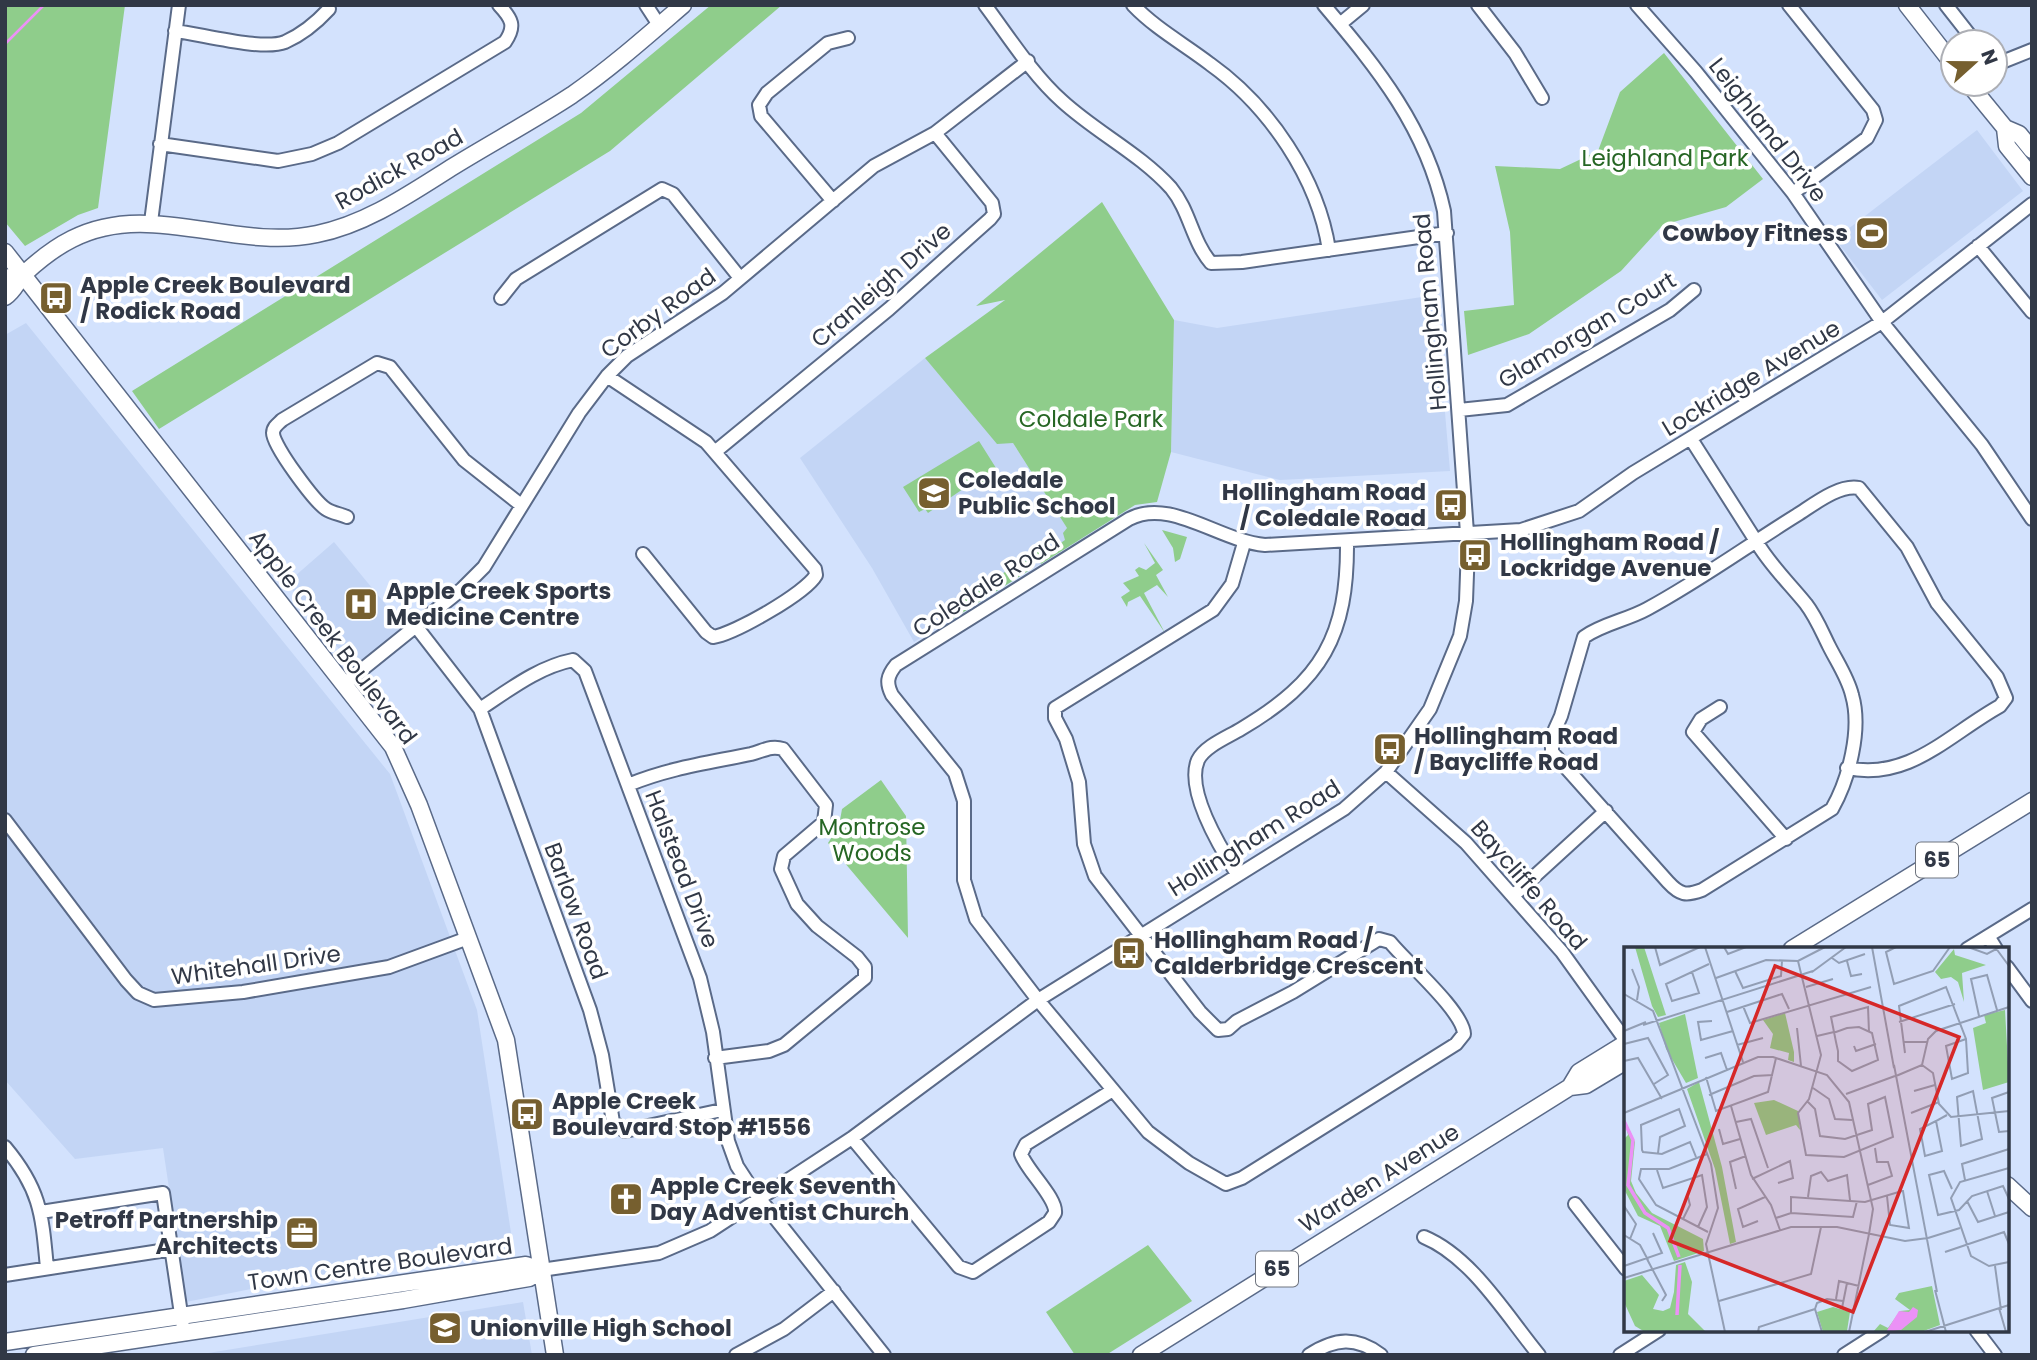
<svg xmlns="http://www.w3.org/2000/svg" width="2037" height="1360" font-family="Poppins,sans-serif">
	<style>
		.built { fill: #c3d5f5 }
		.green { fill: #8fcd8b }
		.lines { fill: none; stroke-linecap: round; stroke-linejoin: round }
		.stream { stroke: #eb91f6; stroke-width: 2.5 }
		.minor-casing { stroke: #5a6a88; stroke-width: 16 }
		.major-casing { stroke: #5a6a88; stroke-width: 19 }
		.minor { stroke: #fff; stroke-width: 12 }
		.major { stroke: #fff; stroke-width: 16 }
		.labels { text-anchor: middle; stroke-width: 7; stroke-linejoin: round; paint-order: stroke }
		.shield { fill: #fff; stroke: #6f747e; stroke-width: 2 }
		.shield-label { font-size: 21px; font-weight: bold; fill: #313846 }
		.street-label { font-size: 23px; fill: #313846; stroke: #fff }
		.park-label { font-size: 23px; fill: #266624; stroke: #fff }
		.poi-label { font-size: 23px; font-weight: bold; fill: #313846; stroke: #fff; text-anchor: start }
		.inset-river { fill: none; stroke: #eb91f6; stroke-width: 3.5 }
		.inset-road { fill: none; stroke: #929eb4; stroke-width: 2 }
		.view { fill: #d62828; fill-opacity: 0.15; stroke: #d62828; stroke-width: 3.5 }
		.inset-edge { fill: none; stroke: #313846; stroke-width: 3.5 }
	</style>
	<rect width="100%" height="100%" fill="#d3e2fd"/>
	<!-- built -->
	<path class="built" d="M1977,130L2023,191L1882,300L1835,239Z
		M1435,295L1450,471L1280,480L1171,452L1174,320L1217,328Z
		M26,323L390,774L477,1010L513,1246L352,1269L186,1302L163,1148L75,1159L5,1080V335Z
		M925,358L997,443H1013L1076,542L914,642L872,568L800,458Z
		M334,542L406,629L353,667L287,583Z
		M523,1302L532,1355H199L202,1354Z"/>
	<!-- green -->
	<path class="green" d="M5,5H125L98,208L78,215L25,246L5,222Z
		M711,5H782L610,151L159,429L132,391L581,113Z
		M1664,53L1763,179L1726,207L1663,225L1621,271L1529,334L1468,355L1464,311L1514,305L1510,232L1495,166L1560,169L1598,151L1620,92Z
		M1102,202L1174,320L1171,452L1157,502L1135,505L1041,564L1035,554L1036,548L1038,546L1044,554L1065,540L1063,533L1067,528L1013,443L997,444L925,358L1005,300L976,306Z
		M979,441L1008,487L963,489L928,513L925,509L919,512L903,487Z
		M1162,530L1187,537L1180,559L1175,562L1173,548Z
		M1144,543L1163,570L1156,575L1168,597L1157,585L1144,593L1165,633L1140,596L1128,602L1127,607L1121,597L1130,591L1123,583L1139,576L1135,570L1139,567L1146,570L1155,563Z
		M1026,561L1033,568L948,622L945,615C949,603 965,600 976,593C991,584 1010,565 1026,561Z
		M881,780L906,816L908,938L828,843L839,826L842,809Z
		M1148,1245L1192,1301L1106,1355H1075L1046,1312Z"/>
	<g class="lines">
		<!-- stream -->
		<path class="stream" d="M5,44L44,5"/>
		<!-- minor casing -->
		<g class="minor-casing">
			<path id="minor" d="M646,5L659,25
				M985,5C1009,37 1032,74 1062,101C1097,133 1139,153 1171,188C1190,211 1192,241 1211,263L1242,262L1447,233
				M1133,5C1156,29 1184,44 1210,64C1269,106 1318,178 1329,250
				M1478,5L1515,53L1542,98
				M1637,5L1696,72L1793,193L1882,322L1982,445L2032,519
				M1789,5L1873,110L1876,120L1867,138L1793,193
				M1946,5L1975,42
				M1340,24L1363,5
				M175,31C201,34 262,51 285,42C301,35 317,22 329,9
				M1995,60L2002,62L2032,50
				M160,144L278,161L312,154L338,143L505,42C516,26 512,19 499,5
				M833,201L761,116L759,105L767,93L828,43L848,38
				M151,222L179,5
				M1978,246L2032,312
				M501,298L516,279L662,189L673,194L740,278
				M607,376L706,442L815,569L816,575C806,593 734,634 713,637L706,632L643,554
				M1459,410L1507,405L1670,310L1694,290
				M1691,439L1756,541C1769,564 1789,583 1806,604C1816,617 1822,632 1829,646C1837,662 1848,678 1852,695C1862,729 1849,779 1832,809L1702,890C1686,896 1680,895 1668,882L1552,752V736L1561,716L1584,637C1602,624 1627,620 1647,609C1699,581 1747,546 1797,515C1813,505 1839,484 1859,488L1907,547L1937,603L1997,677L2006,698L2000,706C1948,735 1909,781 1847,768
				M716,451L889,309L990,219L994,214L992,203L935,133
				M347,517C340,514 332,513 326,509C315,502 273,446 273,433C273,427 278,424 282,420L377,363L390,367L464,460L521,505
				M1244,543L1232,584L1213,610L1055,708V718L1066,739L1079,782L1084,844L1095,876L1200,1012L1218,1030L1228,1029L1237,1021L1293,992L1379,939L1390,942C1406,962 1463,1011 1464,1034L1456,1044L1242,1178L1226,1184L1189,1163L1148,1132L1038,1000L976,919L964,880V801L955,773L892,695C886,683 887,676 896,665L1129,519C1170,497 1219,541 1265,545L1521,530L1579,511L1633,473L1882,322L2032,204
				M415,625L480,709L590,1010L602,1055L613,1122L625,1131L722,1110
				M344,684L462,589L484,567L579,413L607,376L627,356L723,293L874,166L935,133L1028,61
				M1720,707L1701,719L1693,732L1786,839
				M480,709C509,690 538,667 573,660L585,671L700,978L713,1032L728,1141L737,1166L752,1189L884,1355
				M1386,772L1466,843L1562,952L1626,1041
				M628,785C669,768 708,763 751,754C763,751 771,745 783,749L826,805L824,822L784,856L781,869L797,904L817,926L857,957L865,967V978L784,1045L769,1051L715,1058
				M5,820L126,980L138,993L154,1000L243,992L389,967L468,938
				M1237,874C1221,849 1185,790 1198,760C1205,746 1228,737 1241,729C1322,681 1348,636 1347,541
				M1513,896L1606,811
				M1988,936L1996,949
				M1967,949L2032,909
				M2007,967L2032,1001
				M852,1138L959,1267L973,1272L1049,1222L1055,1213C1057,1198 1027,1171 1021,1154L1026,1144L1113,1090
				M5,1147C41,1190 42,1215 47,1268
				M1575,1204L1626,1269
				M41,1212L163,1193L184,1334
				M1424,1237C1472,1257 1506,1315 1539,1355
				M541,1270L659,1253L710,1231L852,1138L1038,1000L1344,809L1386,772L1430,709L1460,636L1466,601L1468,547L1444,211C1426,128 1378,69 1324,5
				M5,1275L173,1249
				M1976,1330L1995,1355
				M736,1355L784,1329L834,1291
				M1309,1355C1335,1338 1356,1336 1381,1355
				M1620,1355L1659,1330
				M1844,1355L1883,1330"/>
		</g>
		<!-- major casing -->
		<g class="major-casing">
			<path id="major" d="M1907,5L1953,64
				M1969,84L2005,128L2019,134L2032,150
				M2005,128L2007,146L2032,177
				M5,252L393,747L419,805L506,1040L555,1355
				M5,278L23,275
				M5,297C15,290 17,281 25,273C38,261 56,247 72,239C150,199 234,252 317,234C367,224 411,193 454,166C493,142 534,120 572,95C611,68 647,36 683,5
				M1792,949L2032,801
				M1570,1087L1579,1072L1626,1043
				M2007,1185L2032,1208
				M5,1342L526,1265L541,1270
				M34,1355L403,1300L529,1278L541,1270
				M1141,1355L1570,1087L1586,1085L1626,1061"/>
		</g>
		<!-- minor -->
		<use href="#minor" class="minor"/>
		<!-- major -->
		<use href="#major" class="major"/>
	</g>
	<!-- icons -->
	<defs>
		<g id="stadium-square" transform="scale(1.75)"><rect x="-9" y="-9" width="18" height="18" rx="4" fill="#765f2f" stroke="#fff"/><path d="M0-5a6.5 5 0 1 0 0 10a6.5 5 0 1 0 0-10ZM-3.5-1.8h7v3.6h-7Z" fill="#fff"/></g>
		<g id="bus-square" transform="scale(1.75)"><rect x="-9" y="-9" width="18" height="18" rx="4" fill="#765f2f" stroke="#fff"/><path d="M-5-6H5V4H4V6H2V4H-2V6H-4V4H-5ZM-3.5-4V0h7V-4ZM-3.5 1.2v1.5H-2V1.2ZM2 1.2v1.5H3.5V1.2Z" fill="#fff"/></g>
		<g id="school-square" transform="scale(1.75)"><rect x="-9" y="-9" width="18" height="18" rx="4" fill="#765f2f" stroke="#fff"/><path d="M0-5L7-2L0 1L-7-2ZM-4 1L0 2.5L4 1V4Q0 6-4 4Z" fill="#fff"/></g>
		<g id="hospital-square" transform="scale(1.75)"><rect x="-9" y="-9" width="18" height="18" rx="4" fill="#765f2f" stroke="#fff"/><path d="M-5-5h3v3.5h4V-5h3V5h-3V1.5h-4V5h-3Z" fill="#fff"/></g>
		<g id="church-square" transform="scale(1.75)"><rect x="-9" y="-9" width="18" height="18" rx="4" fill="#765f2f" stroke="#fff"/><path d="M-1.2-6h2.4v3.5h3.3v2.4h-3.3V6h-2.4V-.1h-3.3v-2.4h3.3Z" fill="#fff"/></g>
		<g id="office-square" transform="scale(1.75)"><rect x="-9" y="-9" width="18" height="18" rx="4" fill="#765f2f" stroke="#fff"/><path d="M-6-3h4V-5.5h4V-3h4V5H-6ZM-1-4.5V-3h2v-1.5ZM-6 0V1H6V0Z" fill="#fff"/></g>
	</defs>
	<g fill-rule="evenodd">
		<use href="#stadium-square" x="1872" y="233"/>
		<use href="#bus-square" x="56" y="298"/>
		<use href="#school-square" x="934" y="493"/>
		<use href="#bus-square" x="1451" y="505"/>
		<use href="#bus-square" x="1475" y="555"/>
		<use href="#hospital-square" x="361" y="604"/>
		<use href="#bus-square" x="1390" y="749"/>
		<use href="#bus-square" x="1129" y="953"/>
		<use href="#bus-square" x="527" y="1114"/>
		<use href="#church-square" x="626" y="1199"/>
		<use href="#office-square" x="302" y="1233"/>
		<use href="#school-square" x="445" y="1328"/>
	</g>
	<g class="labels">
		<!-- shield labels -->
		<g class="shield">
			<rect x="1916" y="842.5" width="42" height="35" rx="5"/>
			<rect x="1256" y="1251.5" width="42" height="35" rx="5"/>
		</g>
		<g class="shield-label">
			<text x="1937" y="867">65</text>
			<text x="1277" y="1276">65</text>
		</g>
		<!-- street labels -->
		<g class="street-label">
			<text transform="translate(1768 130) rotate(52)" y="8">Leighland Drive</text>
			<text transform="translate(399 169) rotate(-29)" y="8">Rodick Road</text>
			<text transform="translate(881 285) rotate(-41)" y="8">Cranleigh Drive</text>
			<text transform="translate(1430 312) rotate(-95)" y="8">Hollingham Road</text>
			<text transform="translate(658 313) rotate(-36)" y="8">Corby Road</text>
			<text transform="translate(1587 330) rotate(-31)" y="8">Glamorgan Court</text>
			<text transform="translate(1751 378) rotate(-31)" y="8">Lockridge Avenue</text>
			<text transform="translate(986 585) rotate(-33)" y="8">Coledale Road</text>
			<text transform="translate(333 637) rotate(53)" y="8">Apple Creek Boulevard</text>
			<text transform="translate(1254 838) rotate(-32)" y="8">Hollingham Road</text>
			<text transform="translate(682 869) rotate(69)" y="8">Halstead Drive</text>
			<text transform="translate(1529 885) rotate(49)" y="8">Baycliffe Road</text>
			<text transform="translate(576 911) rotate(70)" y="8">Barlow Road</text>
			<text transform="translate(256 965) rotate(-8)" y="8">Whitehall Drive</text>
			<text transform="translate(1379 1178) rotate(-32)" y="8">Warden Avenue</text>
			<text transform="translate(380 1264) rotate(-8)" y="8">Town Centre Boulevard</text>
		</g>
		<!-- park labels -->
		<g class="park-label">
			<text x="1665" y="166">Leighland Park</text>
			<text x="1091" y="427">Coldale Park</text>
			<text x="872" y="835">Montrose<tspan x="872" dy="26">Woods</tspan></text>
		</g>
		<!-- poi labels -->
		<g class="poi-label">
			<text x="1848" y="241" text-anchor="end">Cowboy Fitness</text>
			<text x="80" y="293">Apple Creek Boulevard<tspan x="80" dy="26">/ Rodick Road</tspan></text>
			<text x="958" y="488">Coledale<tspan x="958" dy="26">Public School</tspan></text>
			<text x="1426" y="500" text-anchor="end">Hollingham Road<tspan x="1426" dy="26">/ Coledale Road</tspan></text>
			<text x="1500" y="550">Hollingham Road /<tspan x="1500" dy="26">Lockridge Avenue</tspan></text>
			<text x="386" y="599">Apple Creek Sports<tspan x="386" dy="26">Medicine Centre</tspan></text>
			<text x="1414" y="744">Hollingham Road<tspan x="1414" dy="26">/ Baycliffe Road</tspan></text>
			<text x="1154" y="948">Hollingham Road /<tspan x="1154" dy="26">Calderbridge Crescent</tspan></text>
			<text x="552" y="1109">Apple Creek<tspan x="552" dy="26">Boulevard Stop #1556</tspan></text>
			<text x="650" y="1194">Apple Creek Seventh<tspan x="650" dy="26">Day Adventist Church</tspan></text>
			<text x="278" y="1228" text-anchor="end">Petroff Partnership<tspan x="278" dy="26">Architects</tspan></text>
			<text x="470" y="1336">Unionville High School</text>
		</g>
	</g>
	<!-- overview -->
	<g transform="translate(1624 947)">
		<rect width="385" height="385" fill="#d3e2fd"/>
		<path d="M11,0H20L42,68L34,70L28,59ZM330,2L331,8L362,18L338,26L340,55L334,35L327,30L317,32L311,25ZM381,63L385,135L359,143L349,81L362,76L360,68ZM161,66L170,105V115L164,113L165,106L146,101L149,87L139,73ZM61,67L74,131L62,136L42,102L35,76ZM75,135L98,220L112,295L106,297L91,222L63,142ZM150,153L174,164L176,183L172,178L142,188L130,156ZM0,171L11,195L7,234L12,246L28,266L79,292L80,304L50,314L36,279L14,269L0,242V192L4,188ZM61,315L68,335L64,367L82,385H21L11,379L0,355V334L18,328L35,348L29,362L39,364L46,361L50,345L52,318ZM308,339L316,378L297,385H249L256,377L264,381L276,364L286,363L271,352L275,346ZM209,360L226,365L223,384L199,385L193,365Z" fill="#8fcd8b"/>
		<path d="M289,360L294,363L293,370L277,383L262,385L275,364L285,365Z" fill="#eb91f6"/>
		<path class="inset-river" d="M0,174L9,193L4,238L21,266L44,281L55,310M53,368L56,318"/>
		<path class="inset-road" d="M31,0L36,18L76,0M81,0L119,115M100,0L104,7L122,0M248,0L270,121M272,0L262,5L270,37L309,24L326,0M344,0L363,7L376,0M371,0L385,19M208,11L215,16L241,7M174,14L197,108L185,152L174,166L182,208L220,210L269,190L261,150L244,157L248,183L221,192L196,189L191,162L184,155M223,14L227,29L238,27M8,22L15,40L13,53M111,24L119,41L157,29L158,14M68,25L75,46L48,54L42,37L85,17M188,25L222,0M92,31L142,13L174,14L201,0M182,40L209,32M0,47L29,64L87,217L94,261L82,297L101,385M119,59L126,76L247,40M103,65L158,47L165,62M355,69L347,32L363,28L373,63M88,74L74,75L77,93L109,84M275,75L331,57M19,78L189,24M173,81L177,119M0,84L22,75M193,89L210,85H212L223,81L235,80L248,86L254,113L228,124L214,114V104L212,95L207,70L244,60L245,85M279,95H303M0,97L24,91L44,128L30,137M113,98L139,91M230,99L232,104L252,97M281,106L275,59L322,40L342,92L344,126L328,132L322,99L342,92M81,111L97,106L103,123M0,114L14,111L38,152M270,118L313,345M298,118L309,126L315,157L327,170L385,164M272,129L298,118L304,92L312,84L385,60M82,130L92,164L144,145L152,111M189,141L205,152L211,172L228,173M290,144L311,138M349,144L358,192L337,199L333,150ZM385,145L368,151L375,185L385,184M222,147L271,129M85,148L130,129L149,128M107,159L127,228L147,258L156,283M0,166L134,110H149L203,128L225,155L249,262L245,287M287,166L315,155M312,174L296,182L301,209L318,204L312,174L323,168M112,175L127,172L144,221M95,182L99,197L116,192M34,206L36,190L61,179L55,162L17,178L18,203L19,205L38,207L40,206L66,195L72,210M83,207L45,222H17L15,232L32,258L84,285M385,221L336,235L327,251L347,309L365,319L385,315M33,223L39,241L78,228L83,260L74,280M128,232L166,214L169,231L154,236M341,233L338,217L385,202M244,238L268,229L264,215H253L251,201M112,242L106,215L122,209M328,242L320,224L305,228L314,268L335,263L348,249L379,239L385,252M363,244L371,269M184,250L187,229L197,225L204,234L223,228L226,253M343,254L354,275L385,265M0,259L12,277L6,292M167,266V250L241,255L278,244H279L285,281L266,278L263,249M152,271L167,266L229,270L233,254M59,272L66,258L64,250M134,274L119,280L114,262L141,250M0,288L16,298L24,313M304,291L336,281M321,305L380,285L385,297M23,312L42,348L38,354M0,319L38,306L29,286M371,319L377,363M0,331L167,280H213L281,294L304,291M311,343L322,385M212,352L215,334L235,339M95,354L187,327L197,280M218,361L223,336M375,361L382,385M191,362L193,356L203,352L219,354M191,362L198,385M134,385L135,380L191,362M225,385L245,287M301,385L385,358"/>
		<path class="view" d="M151,19L335,90L229,365L46,294Z"/>
		<rect width="385" height="385" class="inset-edge"/>
	</g>
	<!-- border -->
	<rect width="2037" height="1360" fill="none" stroke="#313846" stroke-width="14"/>
	<!-- north arrow -->
	<g transform="translate(1974 63) rotate(69)"><circle r="33" fill="#ffffff" stroke="#adafb5" stroke-width="2"/>
	<path d="M0-5L12 26L0 18L-12 26Z" fill="#765f2f"/>
	<text y="-10" font-size="19" font-weight="bold" text-anchor="middle" fill="#313846">N</text>
	</g>
</svg>
